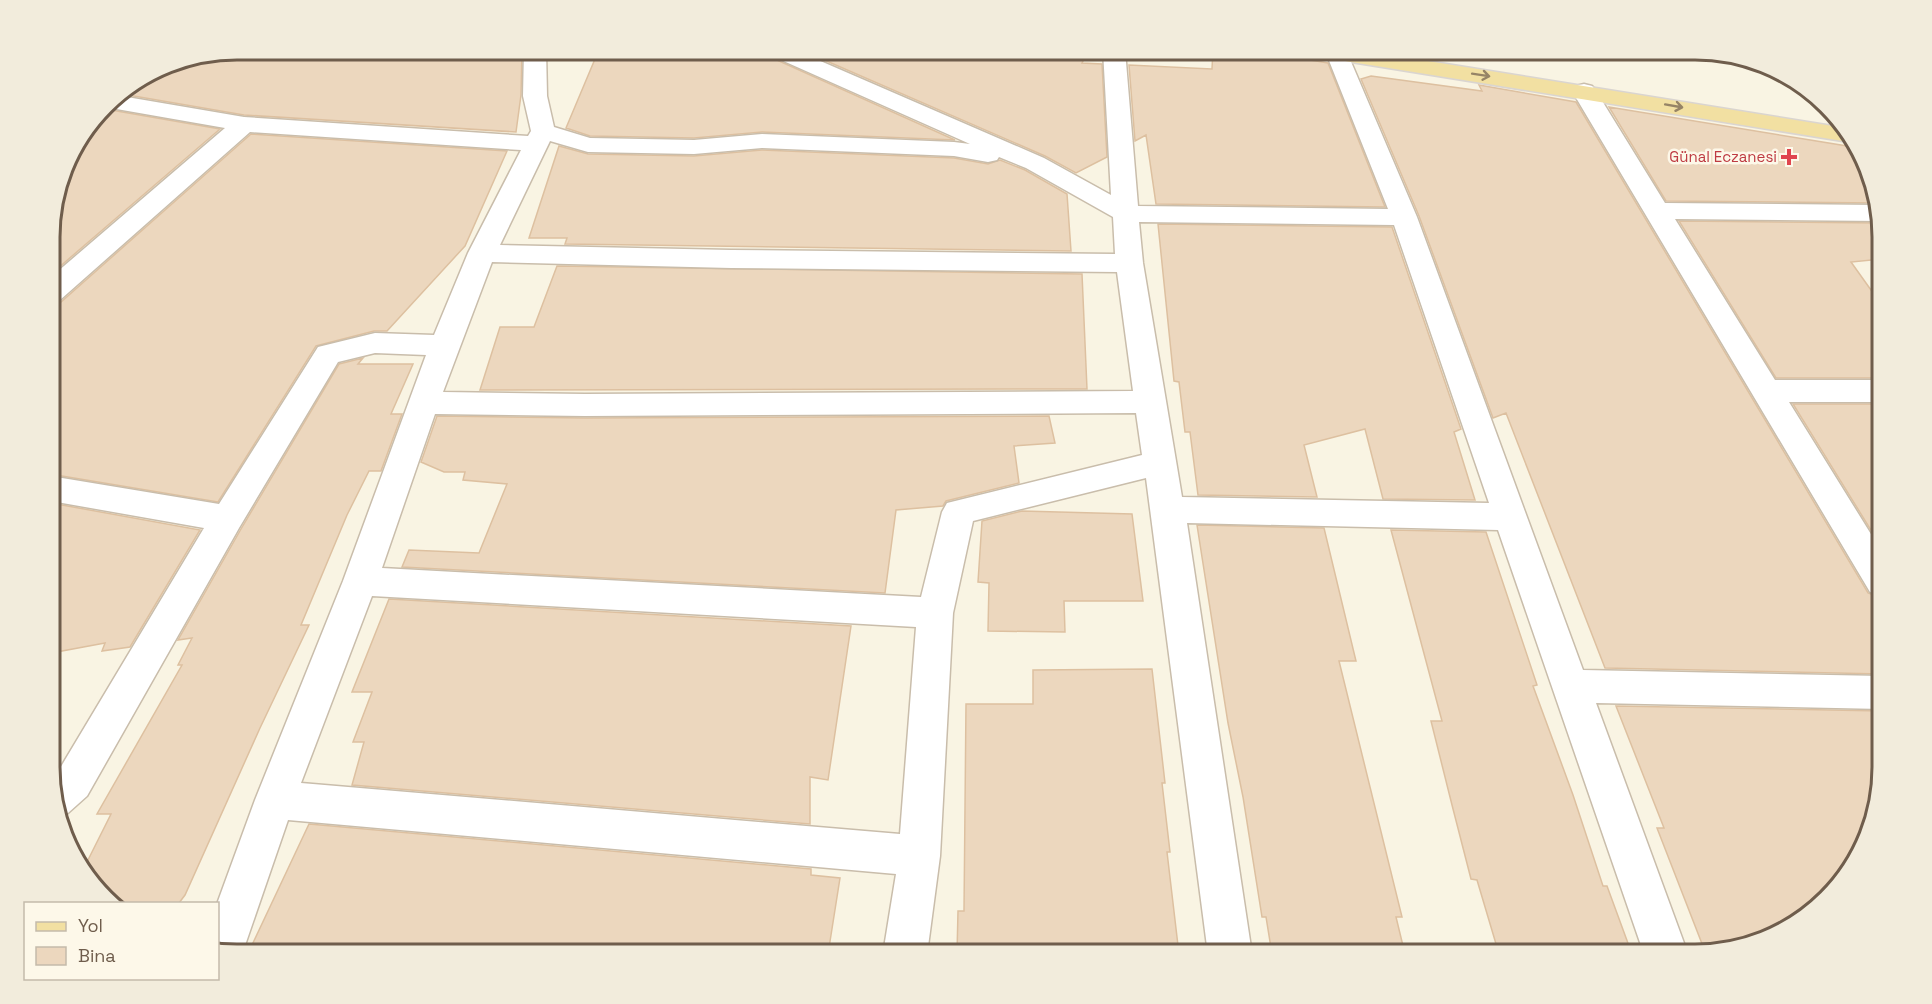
<svg xmlns="http://www.w3.org/2000/svg" width="1932" height="1004" font-family="'Space Grotesk',sans-serif">
	<style>
		.building { fill: #ecd7be; stroke: #ddc0a0; stroke-width: 1.5 }
		.lines { fill: none; stroke-linecap: round; stroke-linejoin: round }
		.minor-casing { stroke: #c9bdab; stroke-width: 3 }
		.major-casing { stroke: #dad5d0; stroke-width: 3 }
		.minor { fill: #fff; fill-rule: evenodd }
		.major { fill: #f2e0a2; fill-rule: evenodd }
		.oneway { stroke: #968466 }
		.health-dot { fill: #e0444e; stroke: #fdf8e9; stroke-width: 2 }
		.labels { text-anchor: middle; stroke-width: 5; stroke-linejoin: round; paint-order: stroke }
		.far-health-label { font-size: 15px; fill: #be3a42; stroke: #fdf8e9; text-anchor: end }
		.rim { fill: none; stroke: #6f5d4c; stroke-width: 3 }
	</style>
	<rect width="100%" height="100%" fill="#f9f4e3"/>
	<!-- building -->
	<path class="building" d="M237,50H522L521,95L516,132L244,115L128,95L165,64Z
		M818,50H1089L1082,63L1102,64L1107,157L1076,173L1045,156L815,56L833,57Z
		M1213,50H1251L1328,63L1385,207L1156,204L1146,135L1135,141L1129,65L1212,69Z
		M670,54L768,56L955,140L762,132L694,138L590,136L566,128L595,59H659Z
		M1371,76L1482,91L1479,85L1576,102L1868,593L1882,598V674L1605,668L1506,413L1493,418L1419,216L1361,79Z
		M1609,107L1847,146L1863,165L1877,203L1666,201Z
		M111,110L220,129L50,275V224L69,154L96,119L100,120Z
		M251,134L507,151L465,246L387,331H374L316,346L218,502L50,474V304L61,302Z
		M559,146L588,154L694,156L762,150L954,158L988,164L1000,160L1025,170L1067,194L1071,251L565,244L567,238H529Z
		M1679,221L1881,223V259L1851,262L1881,304V378H1776Z
		M1158,224L1392,227L1461,429L1454,432L1475,500L1383,499L1365,429L1304,445L1317,497L1198,495L1190,432H1185L1179,382L1174,381Z
		M557,266L1082,274L1087,389L480,390L500,327H534Z
		M363,358L358,364H413L391,414H402L381,471H369L347,515L301,625H309L260,728L185,895L179,903H115L88,881L83,870L111,814H97L182,665H178L192,638L178,640L241,529L339,364Z
		M1793,404H1881L1882,548Z
		M437,416L585,418L1049,416L1055,443L1014,446L1019,483L946,501L943,506L896,510L885,593L402,567L409,550L479,553L507,484L463,480L465,472H444L421,462Z
		M51,503L200,530L130,647L102,651L105,643L51,653Z
		M1022,511L1132,514L1143,601H1064L1065,632L988,631L989,583L978,582L982,521Z
		M1197,525L1324,528L1356,661H1339L1402,917H1396L1405,954H1272L1266,917H1262L1243,797L1228,723Z
		M1391,530L1486,532L1537,685L1533,686L1573,795L1603,886H1607L1629,946H1620L1623,954H1499L1477,880L1471,879L1452,805L1431,721H1442Z
		M389,599L851,626L828,780L810,777V824L352,785L364,742H353L372,692H352Z
		M1152,669L1165,783H1162L1170,852H1167L1179,954H957L958,911H964L966,704H1033V670Z
		M1616,706L1882,711V768L1863,850L1799,923L1706,954L1657,828H1664Z
		M309,824L811,869V875L840,878L828,954H330L251,947Z"/>
	<g class="lines">
		<!-- minor casing -->
		<g class="minor-casing">
			<path id="minor" d="M524,50H546L547,96L554,127L590,138L694,140L762,134L954,142L970,144L770,55L767,50H795L1044,158L1111,195L1103,50H1125L1138,206L1388,209L1326,53L1328,50H1346L1417,217L1583,670L1882,676V709L1596,703L1688,954H1644L1498,530L1187,523L1252,954H1208L1146,478L973,521L953,613L940,856L927,954H883L896,874L288,820L242,954L218,950L217,904L255,800L343,581L426,355L375,353L338,362L239,528L87,796L68,813L61,816L51,792V777L59,770L204,528L51,501L50,476L219,504L318,347L375,333L434,335L468,253L521,150L250,132L60,300L50,302V278L225,128L105,107L115,95L244,117L528,136L531,131L523,96ZM550,141L588,152L694,154L762,148L954,156L988,162L997,160L999,157L1026,168L1113,217L1115,254L731,250L500,245ZM1139,222L1394,225L1489,503L1182,497L1143,263ZM492,262L731,268L1117,272L1133,391L585,394L443,392ZM1136,413L1142,455L947,503L942,512L921,597L382,568L435,414L585,416ZM372,596L916,627L900,834L301,783Z
				M568,50H670L667,55L659,57H579L571,55Z
				M1584,84L1592,86L1596,91L1665,203L1878,205L1881,221L1675,219L1775,380H1881V402H1789L1882,552V596L1870,592L1572,91L1576,86Z"/>
		</g>
		<!-- major casing -->
		<g class="major-casing">
			<path id="major" d="M1309,50H1359L1845,128L1851,132L1855,143L1320,57L1312,55Z"/>
		</g>
		<!-- minor -->
		<use href="#minor" class="minor"/>
		<!-- major -->
		<use href="#major" class="major"/>
	</g>
	<!-- one-way arrows -->
	<defs><path id="oneway-shaft" d="M-6 0H5M1.5-3L5.5 0L1.5 3" fill="none" stroke-width="1.6" stroke-linecap="round" stroke-linejoin="round" transform="scale(1.5)"/></defs>
	<g class="oneway">
		<use href="#oneway-shaft" transform="translate(1481 75) rotate(9)"/>
		<use href="#oneway-shaft" transform="translate(1674 106) rotate(10)"/>
	</g>
	<!-- markers -->
	<path class="health-dot" d="M1786 148h6v6h6v6h-6v6h-6v-6h-6v-6h6z"/>
	<g class="labels">
		<!-- far-health labels -->
		<g class="far-health-label">
			<text x="1777" y="162">Günal Eczanesi</text>
		</g>
	</g>
	<!-- crop -->
	<path d="M0 0H1932V1004H0ZM237 60H1695A177 177 0 0 1 1872 237V767A177 177 0 0 1 1695 944H237A177 177 0 0 1 60 767V237A177 177 0 0 1 237 60Z" fill="#f2ecdc" fill-rule="evenodd"/>
	<path class="rim" d="M237 60H1695A177 177 0 0 1 1872 237V767A177 177 0 0 1 1695 944H237A177 177 0 0 1 60 767V237A177 177 0 0 1 237 60Z"/>
	<!-- legend -->
	<rect x="24" y="902" width="195" height="78" fill="#fdf8e9" stroke="#c4baaa" stroke-width="1.5"/>
	<rect x="36" y="922" width="30" height="9" fill="#f2e0a2" stroke="#c4baaa" stroke-width="1.5"/>
	<text x="78" y="932" font-size="18" fill="#6f5d4c">Yol</text>
	<rect x="36" y="947" width="30" height="18" fill="#ecd7be" stroke="#c4baaa" stroke-width="1.5"/>
	<text x="78" y="962" font-size="18" fill="#6f5d4c">Bina</text>
</svg>
